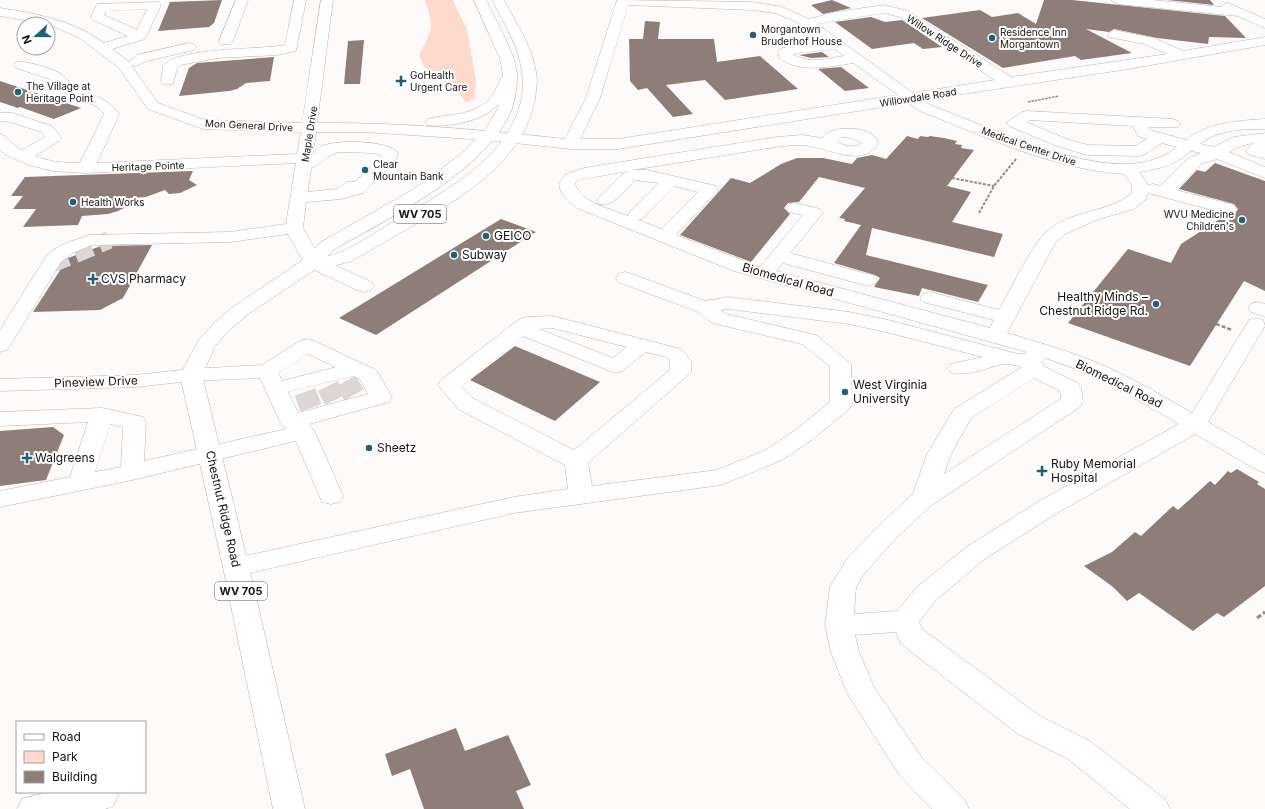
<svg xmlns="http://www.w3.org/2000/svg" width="1265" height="809" font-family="Inter,sans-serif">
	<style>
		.green { fill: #ffd9cd }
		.building { fill: #8f7d77 }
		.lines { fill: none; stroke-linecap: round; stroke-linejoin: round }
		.minor-tunnel-far1 { stroke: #dcd7d6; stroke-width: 18; stroke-dasharray: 18 8; stroke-linecap: butt }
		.minor-tunnel { stroke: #dcd7d6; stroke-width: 22; stroke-dasharray: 22 11; stroke-linecap: butt }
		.minor-casing { stroke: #c4b0aa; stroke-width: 1 }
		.major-casing { stroke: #c4b0aa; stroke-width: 1 }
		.path-far3 { stroke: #928c8b; stroke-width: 1.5; stroke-dasharray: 2.5 1; stroke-linecap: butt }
		.path-far2 { stroke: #928c8b; stroke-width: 2; stroke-dasharray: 3 1.5; stroke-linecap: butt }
		.path-far1 { stroke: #928c8b; stroke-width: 2.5; stroke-dasharray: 4 2; stroke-linecap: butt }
		.path { stroke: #928c8b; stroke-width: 3; stroke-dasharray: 5 2.5; stroke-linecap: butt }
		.minor { fill: #fff; fill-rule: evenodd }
		.major { fill: #fff; fill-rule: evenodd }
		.poi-dot { fill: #1d6274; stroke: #fff; stroke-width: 1.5 }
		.labels { text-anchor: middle; stroke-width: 4; stroke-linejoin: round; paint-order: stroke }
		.far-poi-label { font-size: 10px; fill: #18110f; stroke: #fff; text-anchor: start }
		.far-street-label { font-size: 10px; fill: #18110f; stroke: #fff }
		.shield { fill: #fff; stroke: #5d5857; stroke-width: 1 }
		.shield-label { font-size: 11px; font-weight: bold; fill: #18110f }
		.poi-label { font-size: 12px; fill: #18110f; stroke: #fff; text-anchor: start }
		.street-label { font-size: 12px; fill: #18110f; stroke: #fff }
	</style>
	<rect width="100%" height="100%" fill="#fefaf9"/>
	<!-- green -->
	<path class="green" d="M425,0H453L467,30L476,80L475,98L466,103L458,92L424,66L419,55C433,30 434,27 425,0Z"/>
	<!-- building -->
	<path class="building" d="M222,0L214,23L209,27L158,31L170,2Z
		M832,0L851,8L823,14L811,5Z
		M1044,0H1072L1225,16L1246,38L1209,37L1208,44L1157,38L1114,29L1109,32L1086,29L1132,53L1081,60L1075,56L1003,68L922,18L980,10L992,17L1018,13L1036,24Z
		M1167,0H1210L1214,5Z
		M871,17L885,22L902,20L942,47L923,49L914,43L872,49L835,22Z
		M645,21L660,22L658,39H714L717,62L760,56L798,89L725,100L705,80L666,85L693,114L673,117L647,88L638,90L630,81L629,39H643Z
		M364,40L360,84H344L348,41Z
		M822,52L829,57L811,58L799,55Z
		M274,57L270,81L246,83L237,89L229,91L179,96L189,68L197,63Z
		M841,67L869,88L845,91L818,69Z
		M0,81L81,108L54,119L20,107L18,108L0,102Z
		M907,136L918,139L920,136L928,137L930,136L944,138L957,141L955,144L962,145L961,148L974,150L947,186L971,192L952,222L1003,234L994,257L872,228L866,255L988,285L978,302L922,288L919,296L874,287L880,278L875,275L834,263L861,225L844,221L845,219L839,218L865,188L819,177L799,202L788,203L784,208L790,214L751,262L680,235L731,178L750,183L781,164L797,158H823L852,164L857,158L872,155L886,159Z
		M1215,163L1265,181V291L1244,281L1190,366L1068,323L1128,249L1171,263L1181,244L1226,215L1235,214L1238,209L1234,204L1179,189L1197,170L1205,172Z
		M193,171L189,180L197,185L180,193L169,194L165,190L146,197L131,198L124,208L118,211L108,214L82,216L78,225L23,227L36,209H13L23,196H11L25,177Z
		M501,219L536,232L376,335L339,318Z
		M152,245L123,298L100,310L33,312L68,258L101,246Z
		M515,346L600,382L555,421L470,380Z
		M53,427L64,435L46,480L0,486V431Z
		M1237,469L1259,482L1257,484L1265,489V586L1224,617L1217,613L1193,631L1139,593L1127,601L1113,587L1084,566L1112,552L1135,532L1141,536L1173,506L1178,510L1210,481L1215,485L1228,471L1231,473Z
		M456,728L465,751L508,735L531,785L516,791L524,809H424L410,769L392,776L385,754Z"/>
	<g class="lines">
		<!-- minor-tunnel-far1 -->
		<path class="minor-tunnel-far1" d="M51,264L109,240"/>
		<!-- minor-tunnel -->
		<path class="minor-tunnel" d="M346,381L354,395
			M328,386L335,400
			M305,392L311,408"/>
		<!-- minor casing -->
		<g class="minor-casing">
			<path id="minor" d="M236,0H248L233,41L231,44H221L219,41Z
				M294,0H306L296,51L277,55L218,58L180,65L177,68L173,84H163L161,81L163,66C177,47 261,50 285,45Z
				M321,0H333L317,123C400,122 483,130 565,139L586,98L617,0L752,2L782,7L809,19L836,12L884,5L908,11L1011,77L1167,54L1145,44L1109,37L1108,34L1114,30L1154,38L1183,51L1265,37V45L1128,69L923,100L930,105C987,126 1069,166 1129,164C1147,163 1163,158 1177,147L1162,143L1145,154L1139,156L1087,155L1057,146L1009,126L1006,123L1022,112L1027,111L1173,119L1178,121L1181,124L1178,127H1148L1150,130L1186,140C1209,122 1237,121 1265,119V129C1243,129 1219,129 1200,144L1214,147L1234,137L1265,133V159L1248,154L1246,151L1253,143L1240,146L1229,152L1265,167V178L1217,159L1201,164L1176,190L1234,205L1237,209L1234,213L1228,214L1148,193L1146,199L1134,209L1099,219L1065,234L1055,243L1007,333C1030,340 1052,346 1074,354C1116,368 1154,391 1192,413L1249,320L1256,318L1263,320L1265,326L1208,422L1265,455V473L1257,470L1195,434L1059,512L986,558L936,600L919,622L922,629L1040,716L1090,741L1165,799L1170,809H1130L1068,759L1018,734L901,644L896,632L855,635L859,652L874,687L922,758L964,799L969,809H932L900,776L847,693L831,652L825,625L830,587L846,560L878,526L913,494L927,454L954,409L1022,367C1016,366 1008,363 1003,364C986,368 967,377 950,372L946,368L950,364L983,357L886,332L849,324L728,309L720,310L726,314L816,335L851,364L852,404L849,409L813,439L782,460L721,485L514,513L236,576L227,574L223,567L227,560L236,558L514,497L568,489L565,465L458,409L438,385L441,380L513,324L520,319L527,317L552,316L681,349L691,361V372L687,376L588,463L592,486L717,470L766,450L797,429L830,402V366L802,344L712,323L696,311L618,282L616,278L618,274L625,272L632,274L705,301L728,297L849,312L888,320L1018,354H1025L1027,352L734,271L577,208C568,201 560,195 559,183L566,174L584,168L777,137L802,135L822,138C833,123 877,126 878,144C860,170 825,145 801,145C780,145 759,150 738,153C703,159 667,164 632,170H647L716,186L718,190L676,235L760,267L803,215L789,212L786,208L789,204L795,203L820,209L823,213L790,253L875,276L877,280L875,284L868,286L783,263L776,271L990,328L994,320L923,302L920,298L923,294L930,292L999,310C1012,288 1033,240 1052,227C1076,210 1110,212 1132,193V185L1124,174C1052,169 986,137 920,111L908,103L618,149H570L487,140L364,132H316L313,154C315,152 317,149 320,147C333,139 389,140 398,153L396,160L363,193L341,199L306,202L303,228L320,258L371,282L374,286L371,290L364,292L357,290L306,266L288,234L230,242L92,245L73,253L61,262L10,346L7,350L0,352V330L47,255L61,245L89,235L230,232L286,224L296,163L86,173L52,171L29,165L4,154L0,149V134C9,137 13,147 22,150L45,137L42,132L6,121H0V113H12L52,126L62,138L59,141L35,156C49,162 65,163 80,163L104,114L98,107L66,93L50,79L16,68L14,65L16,62C24,60 54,69 61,74C67,78 71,85 78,88C94,96 109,99 119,114L97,163L297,154L301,132L203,129L148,109L119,68L80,38L48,24L0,16V8C37,14 73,20 104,43L128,36L93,20L91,17L97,4L159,2L161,5L145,39L112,49L129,62L158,103L205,120L302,123ZM628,5L752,10L775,13L797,22L825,42L790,46L780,49L778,52L780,59C804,73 828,67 853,63L898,95L618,139H580L600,98ZM147,9L137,30L104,15L106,11ZM884,13L900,17L995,80L913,93L817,24ZM835,49L844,56C827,59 808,64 792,54ZM1030,120L1133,126L1138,136L1147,139L1136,146L1088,145L1069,140L1026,122ZM842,137L852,138L862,143C855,149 843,146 836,141ZM1191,151L1201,153L1189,158L1160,186L1153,184L1148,185L1139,172C1161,169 1174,165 1191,151ZM339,152L375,153L382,156L355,182H347L337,189L308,192L311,168C323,163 327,154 339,152ZM629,171L625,172L596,200L599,204C614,207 625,190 635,180L659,183L630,211L628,216C612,209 579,203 575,183L578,180ZM674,186L698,192L662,229L638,220L642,219ZM552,328L627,347L613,358L539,329ZM523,336L615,373L622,371L646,352L667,357L670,362V370L574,450L474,399L461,386ZM1045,358C1093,373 1136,399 1179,424L1041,500L968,546L918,586L897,611L854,614L856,587L864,574L896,538L933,504L1080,407L1083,402L1081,388L1078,383L1043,366L1042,361ZM1034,378L1060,391L1061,399L944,474L951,454L971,418Z
				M1111,0H1152L1222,7L1224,4L1228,3L1265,19V28L1238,16L1117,4Z
				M189,43L194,44L196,47L194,50L147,61L136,66L131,65L129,62L137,55Z
				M510,71L515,72L517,75C502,106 490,118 455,124C446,125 437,127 428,125L425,122L428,119C451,113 478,117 493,94C498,87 500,79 505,72Z
				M1258,302L1265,304V317L1251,312L1248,308L1251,304Z
				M307,339L314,341L376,370L392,397L389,402L309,424L315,432L343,496L340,502L331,504L322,502L296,441L132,480L0,507V491L70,477L88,422L0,426V412L102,408L143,417L146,422L144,461L286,429L280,422L260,378L191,381L135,387L0,391V379L135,375L191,369L262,365L300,341ZM308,354L336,367L282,381L278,373ZM353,376L360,379L368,394L298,413L288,392ZM110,424L123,427L121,467L95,472Z
				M48,792H116L118,796L113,806L105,809H17L22,799Z"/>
		</g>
		<!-- major casing -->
		<g class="major-casing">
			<path id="major" d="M474,0H486C495,19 517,56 517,76C517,85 515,100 512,109C487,171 389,218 333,250L328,256C345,254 386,226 403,216C454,187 531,142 522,73C519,46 504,23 492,0H504C516,23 532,46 536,72C538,81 536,90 535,99C524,162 459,199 409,228C389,239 370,251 351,261L334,266L317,268L247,315L229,330L215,346L202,375L249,567L305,809H273L223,567L180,375L199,340L215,322L233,307L306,258L321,242L414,189L461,154L485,130L498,108L503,75L500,59Z"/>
		</g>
		<!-- path-far3 -->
		<path class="path-far3" d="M1028,102L1059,96"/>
		<!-- path-far2 -->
		<path class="path-far2" d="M952,178L994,186
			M979,213L994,186L1016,159"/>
		<!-- path-far1 -->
		<path class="path-far1" d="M1216,324L1232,330"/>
		<!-- path -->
		<path class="path" d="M1257,618L1265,612"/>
		<!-- minor -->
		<use href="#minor" class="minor"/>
		<!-- major -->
		<use href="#major" class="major"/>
	</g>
	<!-- markers -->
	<g class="poi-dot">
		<circle cx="753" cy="35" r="4"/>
		<circle cx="992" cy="38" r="4"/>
		<path d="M399 75h4v4h4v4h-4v4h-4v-4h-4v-4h4z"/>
		<circle cx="18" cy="92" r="4"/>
		<circle cx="365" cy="170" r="4"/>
		<circle cx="73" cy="202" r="4"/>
		<circle cx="1242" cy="220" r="4"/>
		<circle cx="486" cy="236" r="4"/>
		<circle cx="454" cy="255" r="4"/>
		<path d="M91 273h4v4h4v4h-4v4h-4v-4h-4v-4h4z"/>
		<circle cx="1156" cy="304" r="4"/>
		<circle cx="845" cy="392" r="4"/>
		<circle cx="369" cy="448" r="4"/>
		<path d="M25 452h4v4h4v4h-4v4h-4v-4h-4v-4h4z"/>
		<path d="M1040 465h4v4h4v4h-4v4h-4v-4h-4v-4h4z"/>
	</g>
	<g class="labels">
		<!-- far-poi labels -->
		<g class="far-poi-label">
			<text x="761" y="33">Morgantown<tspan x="761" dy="12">Bruderhof House</tspan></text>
			<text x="1000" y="36">Residence Inn<tspan x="1000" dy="12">Morgantown</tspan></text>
			<text x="410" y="79">GoHealth<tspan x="410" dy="12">Urgent Care</tspan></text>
			<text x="26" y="90">The Village at<tspan x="26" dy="12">Heritage Point</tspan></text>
			<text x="373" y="168">Clear<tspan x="373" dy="12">Mountain Bank</tspan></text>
			<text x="81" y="206">Health Works</text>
			<text x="1234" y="218" text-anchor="end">WVU Medicine<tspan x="1234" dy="12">Children's</tspan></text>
		</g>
		<!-- far-street labels -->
		<g class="far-street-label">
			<text transform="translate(945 41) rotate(33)" y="4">Willow Ridge Drive</text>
			<text transform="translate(918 97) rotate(-9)" y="4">Willowdale Road</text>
			<text transform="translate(249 125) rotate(3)" y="4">Mon General Drive</text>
			<text transform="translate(309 134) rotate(-81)" y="4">Maple Drive</text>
			<text transform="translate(1029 146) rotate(19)" y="4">Medical Center Drive</text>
			<text transform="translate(148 166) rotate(-2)" y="4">Heritage Pointe</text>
		</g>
		<!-- shield labels -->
		<g class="shield">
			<rect x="394" y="205" width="52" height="18" rx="3"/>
			<rect x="215" y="582" width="52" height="18" rx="3"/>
		</g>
		<g class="shield-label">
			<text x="420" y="218">WV 705</text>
			<text x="241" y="595">WV 705</text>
		</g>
		<!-- poi labels -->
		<g class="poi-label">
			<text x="494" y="240">GEICO</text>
			<text x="462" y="259">Subway</text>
			<text x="101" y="283">CVS Pharmacy</text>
			<text x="1148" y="301" text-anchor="end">Healthy Minds –<tspan x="1148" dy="14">Chestnut Ridge Rd.</tspan></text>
			<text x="853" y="389">West Virginia<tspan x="853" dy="14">University</tspan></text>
			<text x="377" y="452">Sheetz</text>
			<text x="35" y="462">Walgreens</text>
			<text x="1051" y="468">Ruby Memorial<tspan x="1051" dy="14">Hospital</tspan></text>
		</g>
		<!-- street labels -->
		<g class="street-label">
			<text transform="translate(788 280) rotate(16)" y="4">Biomedical Road</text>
			<text transform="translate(96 382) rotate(-2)" y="4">Pineview Drive</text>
			<text transform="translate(1119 384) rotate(26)" y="4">Biomedical Road</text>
			<text transform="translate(223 509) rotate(77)" y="4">Chestnut Ridge Road</text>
		</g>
	</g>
	<!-- legend -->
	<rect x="16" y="721" width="130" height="72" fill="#ffffff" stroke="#a3a09f"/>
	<rect x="24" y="734" width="20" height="6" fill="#ffffff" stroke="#a3a09f"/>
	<text x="52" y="741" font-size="12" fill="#18110f">Road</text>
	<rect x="24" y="751" width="20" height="12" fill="#ffd9cd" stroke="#a3a09f"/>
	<text x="52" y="761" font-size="12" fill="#18110f">Park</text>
	<rect x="24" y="771" width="20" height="12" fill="#8f7d77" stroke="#a3a09f"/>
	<text x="52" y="781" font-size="12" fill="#18110f">Building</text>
	<!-- north arrow -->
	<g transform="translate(36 36) rotate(249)"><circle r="19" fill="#ffffff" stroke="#a3a09f"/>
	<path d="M0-3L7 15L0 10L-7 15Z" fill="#1d6274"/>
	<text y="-6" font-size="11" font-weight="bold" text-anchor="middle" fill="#18110f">N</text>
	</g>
</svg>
